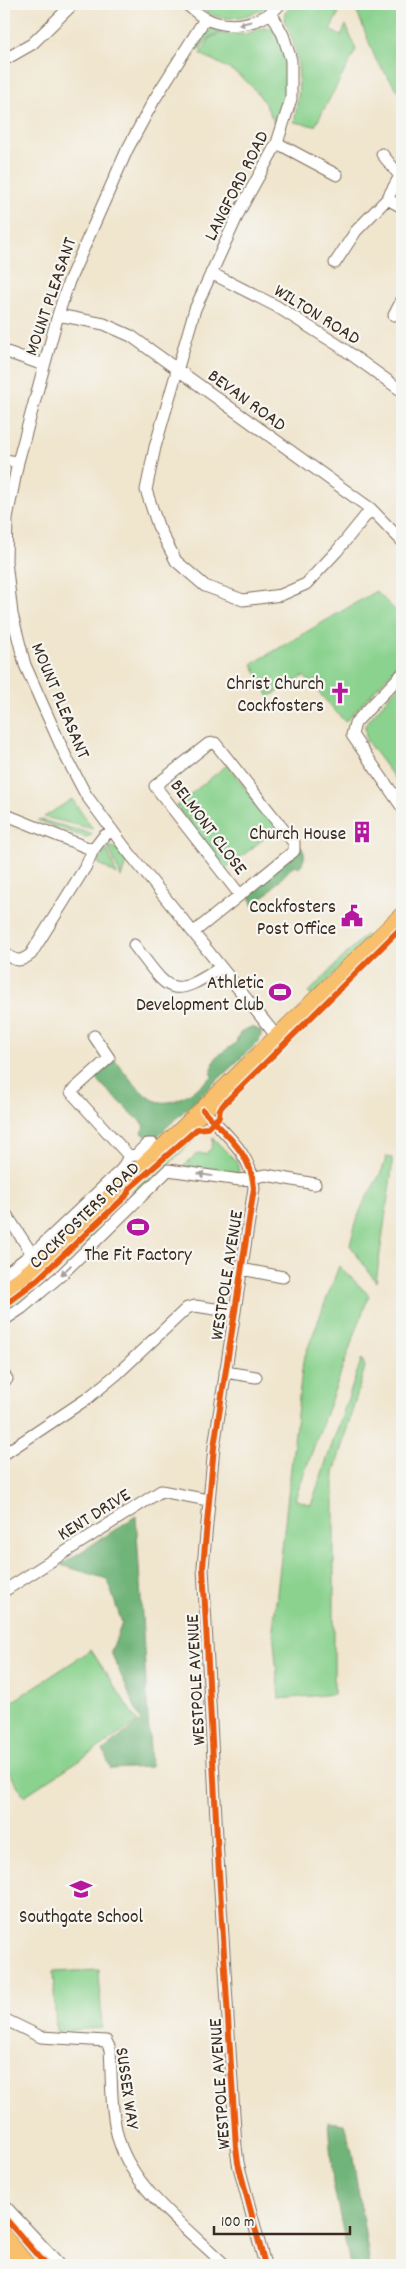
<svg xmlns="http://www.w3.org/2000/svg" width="406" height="2269" font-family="Dekko,sans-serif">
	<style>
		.green { fill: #8ad28e; stroke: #627e56 }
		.forest { fill: #6fb479; stroke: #556f4c }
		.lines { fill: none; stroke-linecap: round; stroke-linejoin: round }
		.street-casing { stroke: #7a6b5b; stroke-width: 13 }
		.primary-casing { stroke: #7a6b5b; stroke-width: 19 }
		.street { stroke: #fff; stroke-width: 11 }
		.primary { stroke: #f8bf6c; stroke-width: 18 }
		.cycleway-casing { stroke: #f6f6f2; stroke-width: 9 }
		.cycleway { stroke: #e8590c; stroke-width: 6 }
		.oneway { fill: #a79f9a }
		.labels { text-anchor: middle; stroke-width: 4.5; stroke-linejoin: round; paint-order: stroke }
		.street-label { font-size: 19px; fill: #3b2a1e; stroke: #f6f6f2 }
		.poi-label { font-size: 19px; fill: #3b2a1e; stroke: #f6f6f2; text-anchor: end }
	</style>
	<rect width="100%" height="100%" fill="#f6f6f2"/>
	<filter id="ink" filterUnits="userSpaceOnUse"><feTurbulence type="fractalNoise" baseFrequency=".02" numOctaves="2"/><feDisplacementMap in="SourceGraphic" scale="10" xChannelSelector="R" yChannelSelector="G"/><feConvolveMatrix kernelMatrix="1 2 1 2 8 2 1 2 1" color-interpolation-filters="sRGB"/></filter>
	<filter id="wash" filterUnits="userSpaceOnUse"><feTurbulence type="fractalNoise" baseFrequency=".0096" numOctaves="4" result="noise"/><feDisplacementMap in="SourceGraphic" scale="20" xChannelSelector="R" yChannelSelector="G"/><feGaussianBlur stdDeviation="1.12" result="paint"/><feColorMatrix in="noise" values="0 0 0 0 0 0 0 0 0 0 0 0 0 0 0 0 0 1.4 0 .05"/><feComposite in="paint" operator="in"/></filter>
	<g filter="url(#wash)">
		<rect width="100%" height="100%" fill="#f0e5cd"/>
		<!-- green -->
		<path class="green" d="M196,4H272C249,18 218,27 196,4Z
			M293,4H335L339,12L330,30L341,36L346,25L356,50L315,126L294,122C302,85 301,54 284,20L285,13Z
			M354,4H402V96L376,60Z
			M260,21L262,25C232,35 216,22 199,51L195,48L206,33L214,28Z
			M262,28H273C284,49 290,73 287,98C285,108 279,119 276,128C261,86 239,72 200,54L211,37L219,34H246Z
			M376,591L402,617V661L345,722L304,676L269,697L252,664Z
			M402,681V788L366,740L365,725Z
			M227,765L277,828L226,869L176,806Z
			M72,799L93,829L44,817Z
			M37,820H41L93,834L87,837L81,836Z
			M108,846L118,849L127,861L121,877Z
			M107,849L117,875L98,863Z
			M365,935L369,937L312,996L308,993Z
			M190,1137L195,1139L156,1176L152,1172Z
			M213,1138L237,1162L239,1172L237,1175L183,1167L197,1153L205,1154L212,1148Z
			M386,1157L392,1158V1169L376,1282L350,1245C354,1229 358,1214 365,1200C373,1185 383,1174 386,1157Z
			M149,1175L153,1179L125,1206L122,1203Z
			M94,1228L98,1232L71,1258L67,1254Z
			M339,1266L369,1295L295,1499L311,1505L362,1358L365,1367L334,1473V1694L279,1699L273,1629L303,1361Z
			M32,1287L31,1293L4,1314V1308Z
			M91,1650L138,1722L24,1796L4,1764V1707Z
			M99,1970L102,2028L56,2031L53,1972Z"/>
		<!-- forest -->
		<path class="forest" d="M297,847H301C307,855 304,861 299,868L294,865L257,904V909C249,906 251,895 252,888Z
			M252,1027L261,1031V1035L258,1042L152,1141L141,1132L145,1126L97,1080L96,1075L113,1061H116C152,1108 162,1117 212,1077C211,1055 220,1055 236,1043C238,1033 242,1030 252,1027Z
			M136,1516L151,1767L111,1769L103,1750L141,1721L111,1652L122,1623L107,1579L61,1565Z
			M328,2122L344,2124L352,2152L370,2265H350L333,2183Z"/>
	</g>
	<g filter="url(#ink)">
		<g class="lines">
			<!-- street casing -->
			<g class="street-casing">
				<path id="street" d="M186,4C192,8 198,15 205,18C228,31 264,24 280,4
					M272,14L283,35L291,60V99L277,143L240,210L195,309L155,447L146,490L158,526L176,561L205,586L243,600L281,595L306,584L337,551L371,509
					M205,19L154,100L127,150L69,281L58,315L18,462L7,518L6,561L12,614L25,665L66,757L86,795L126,849L278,1038
					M4,60L32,44L73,4
					M277,143L337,175
					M387,199L402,207
					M335,263L356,231L387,199L400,176L382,154
					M211,273L276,306L338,345L402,391
					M58,315L104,324L131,336L371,509L402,541
					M394,315L402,300
					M4,351L44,365
					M4,460L18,462
					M402,674L355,723L352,735L402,807
					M215,743L294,843V851L240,895L155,786L208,744Z
					M4,814L93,850L103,837L112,830
					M194,932L240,895
					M134,945C169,990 169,1002 221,967
					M4,953C15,961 20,963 31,954L86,866L93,850
					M94,1036L109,1058L71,1092L129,1156
					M203,1110C225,1134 252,1154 254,1188L214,1447L203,1567L218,1857L236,2147L238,2163L265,2265
					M4,1211L36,1260
					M241,1269L283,1277
					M4,1275L39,1248L122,1169L129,1156L136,1155L147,1144H153L159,1151
					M4,1320L22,1308L60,1276L168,1170L240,1180L266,1175L315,1184
					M225,1372L256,1377
					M4,1375L7,1379
					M4,1454L88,1398L117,1374L187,1308L195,1306L235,1312
					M4,1591L161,1491L208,1500
					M4,2019L41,2037L106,2041L110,2049C112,2078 110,2112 119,2141C134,2190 189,2230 225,2265
					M4,2205L60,2265"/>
			</g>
			<!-- primary casing -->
			<g class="primary-casing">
				<path id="primary" d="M4,1294L39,1265L203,1110L402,916
					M4,2238L26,2265"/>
			</g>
			<!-- street -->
			<use href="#street" class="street"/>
			<!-- primary -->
			<use href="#primary" class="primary"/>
			<!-- cycleway casing -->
			<g class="cycleway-casing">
				<path id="cycleway" d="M203,1110C225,1134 252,1154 254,1188L214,1447L203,1567L218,1857L236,2147L238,2163L265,2265
					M4,1305L37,1280L126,1196L130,1188L197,1129L207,1128L219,1117L220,1109L224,1104L402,927
					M4,2217L46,2265"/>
			</g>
			<!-- cycleway -->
			<use href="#cycleway" class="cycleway"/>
		</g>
		<!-- one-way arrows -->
		<defs><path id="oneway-solid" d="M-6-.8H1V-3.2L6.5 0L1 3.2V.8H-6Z" transform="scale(1.25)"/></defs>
		<g class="oneway">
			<use href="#oneway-solid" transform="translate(245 23) rotate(166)"/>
			<use href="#oneway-solid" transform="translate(205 1175) rotate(-172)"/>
			<use href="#oneway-solid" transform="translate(66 1270) rotate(136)"/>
		</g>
	</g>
	<!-- icons -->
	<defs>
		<g id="church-bare" transform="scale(1.725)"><path d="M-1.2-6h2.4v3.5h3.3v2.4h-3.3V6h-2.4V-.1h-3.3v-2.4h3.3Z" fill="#b5179e" stroke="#f6f6f2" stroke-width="2.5" paint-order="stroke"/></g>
		<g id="building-bare" transform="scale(1.725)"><path d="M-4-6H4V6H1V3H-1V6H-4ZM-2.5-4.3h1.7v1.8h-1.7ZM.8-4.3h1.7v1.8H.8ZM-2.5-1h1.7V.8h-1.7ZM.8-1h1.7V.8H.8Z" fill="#b5179e" stroke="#f6f6f2" stroke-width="2.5" paint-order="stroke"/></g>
		<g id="civic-bare" transform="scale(1.725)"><path d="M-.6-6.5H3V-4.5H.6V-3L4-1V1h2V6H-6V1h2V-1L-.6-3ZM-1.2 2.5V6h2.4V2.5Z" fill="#b5179e" stroke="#f6f6f2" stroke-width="2.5" paint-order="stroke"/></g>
		<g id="stadium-bare" transform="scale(1.725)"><path d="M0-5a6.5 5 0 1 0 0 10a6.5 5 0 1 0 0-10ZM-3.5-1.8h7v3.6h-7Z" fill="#b5179e" stroke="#f6f6f2" stroke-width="2.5" paint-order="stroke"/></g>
		<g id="school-bare" transform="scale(1.725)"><path d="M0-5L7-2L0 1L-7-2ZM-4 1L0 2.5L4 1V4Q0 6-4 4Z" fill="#b5179e" stroke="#f6f6f2" stroke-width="2.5" paint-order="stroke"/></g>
	</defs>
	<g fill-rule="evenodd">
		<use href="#church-bare" x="340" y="693"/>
		<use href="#building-bare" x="362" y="832"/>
		<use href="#civic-bare" x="352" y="916"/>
		<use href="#stadium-bare" x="280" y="992"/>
		<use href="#stadium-bare" x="138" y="1227"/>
		<use href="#school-bare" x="81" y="1889"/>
	</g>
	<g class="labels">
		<!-- street labels -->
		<g class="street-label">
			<text transform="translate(235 185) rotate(-63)" y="7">LANGFORD ROAD</text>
			<text transform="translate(49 296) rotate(-71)" y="7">MOUNT PLEASANT</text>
			<text transform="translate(318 313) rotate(32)" y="7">WILTON ROAD</text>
			<text transform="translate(248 399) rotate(36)" y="7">BEVAN ROAD</text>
			<text transform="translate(62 700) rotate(67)" y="7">MOUNT PLEASANT</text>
			<text transform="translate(210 826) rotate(53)" y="7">BELMONT CLOSE</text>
			<text transform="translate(83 1214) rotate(-44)" y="7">COCKFOSTERS ROAD</text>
			<text transform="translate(225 1275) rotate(-81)" y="7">WESTPOLE AVENUE</text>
			<text transform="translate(93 1513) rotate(-32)" y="7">KENT DRIVE</text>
			<text transform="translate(194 1680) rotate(-93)" y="7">WESTPOLE AVENUE</text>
			<text transform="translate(218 2084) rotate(-94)" y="7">WESTPOLE AVENUE</text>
			<text transform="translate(129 2088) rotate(82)" y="7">SUSSEX WAY</text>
		</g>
		<!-- poi labels -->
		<g class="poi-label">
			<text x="324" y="689">Christ Church<tspan x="324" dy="22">Cockfosters</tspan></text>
			<text x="346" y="839">Church House</text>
			<text x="336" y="912">Cockfosters<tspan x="336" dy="22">Post Office</tspan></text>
			<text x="264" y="988">Athletic<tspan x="264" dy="22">Development Club</tspan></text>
			<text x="138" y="1260" text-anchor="middle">The Fit Factory</text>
			<text x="81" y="1922" text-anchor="middle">Southgate School</text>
		</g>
	</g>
	<!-- margin -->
	<rect width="406" height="2269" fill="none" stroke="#f6f6f2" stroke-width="20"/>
	<!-- scale -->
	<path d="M214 2226v8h136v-8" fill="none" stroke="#3b2a1e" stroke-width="2.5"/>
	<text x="221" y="2226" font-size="15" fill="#3b2a1e" stroke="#f6f6f2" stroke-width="4" paint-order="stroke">100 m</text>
</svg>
